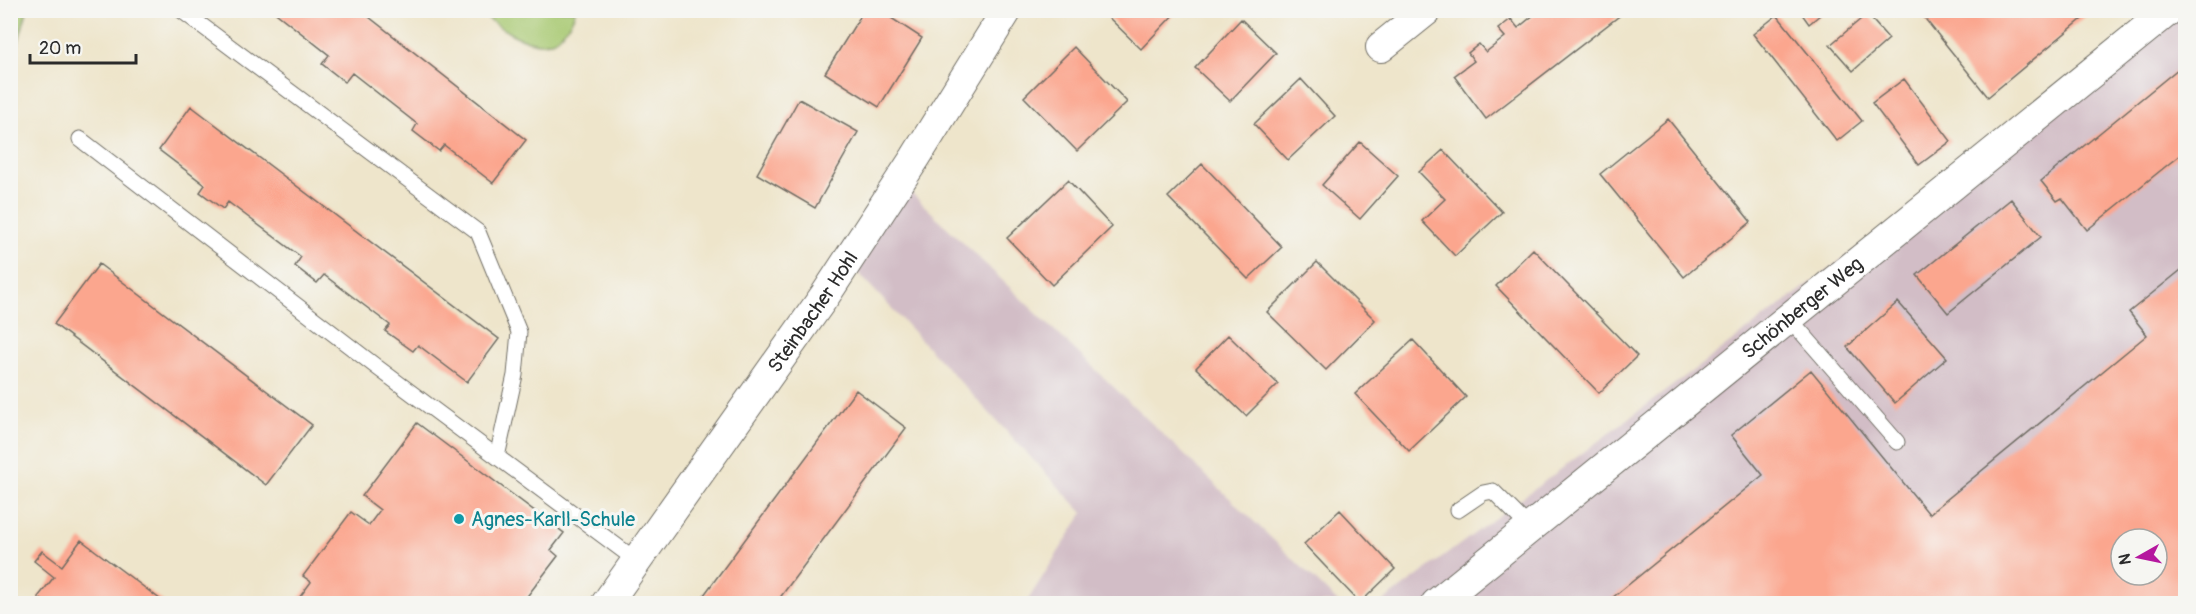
<svg xmlns="http://www.w3.org/2000/svg" width="2196" height="614" font-family="Pangolin,sans-serif">
	<style>
		.industrial { fill: #d2bdc6; fill-rule: evenodd }
		.green { fill: #a8c972; stroke: #6a7a4e; stroke-width: 1.5 }
		.building { fill: #fba68e; fill-rule: evenodd }
		.lines { fill: none; stroke-linecap: round; stroke-linejoin: round }
		.service-casing { stroke: #6f6c63; stroke-width: 17 }
		.minor-casing { stroke: #6f6c63; stroke-width: 32 }
		.service { stroke: #fff; stroke-width: 15 }
		.minor { stroke: #fff; stroke-width: 30 }
		.culture-dot { fill: #0f9aa8; stroke: #f6f6f2; stroke-width: 2 }
		.labels { text-anchor: middle; stroke-width: 6; stroke-linejoin: round; paint-order: stroke }
		.street-label { font-size: 20px; fill: #2b2b2b; stroke: #f6f6f2 }
		.culture-label { font-size: 20px; fill: #0d838f; stroke: #f6f6f2; text-anchor: start }
	</style>
	<rect width="100%" height="100%" fill="#f6f6f2"/>
	<filter id="ink" filterUnits="userSpaceOnUse"><feTurbulence type="fractalNoise" baseFrequency=".0167" numOctaves="2"/><feDisplacementMap in="SourceGraphic" scale="12" xChannelSelector="R" yChannelSelector="G"/><feConvolveMatrix kernelMatrix="1 2 1 2 8 2 1 2 1" color-interpolation-filters="sRGB"/></filter>
	<filter id="wash" filterUnits="userSpaceOnUse"><feTurbulence type="fractalNoise" baseFrequency=".008" numOctaves="4" result="noise"/><feDisplacementMap in="SourceGraphic" scale="24" xChannelSelector="R" yChannelSelector="G"/><feGaussianBlur stdDeviation="1.35" result="paint"/><feColorMatrix in="noise" values="0 0 0 0 0 0 0 0 0 0 0 0 0 0 0 0 0 1.4 0 .05"/><feComposite in="paint" operator="in"/></filter>
	<g filter="url(#wash)">
		<rect width="100%" height="100%" fill="#eee5cb"/>
		<!-- industrial -->
		<path class="industrial" d="M2175,11H2185V603L1380,604ZM2121,539H2157V575H2121Z
			M906,188L1339,603H1026L1083,513L849,263Z"/>
		<!-- green -->
		<path class="green" d="M11,10L27,11L11,68L10,11Z
			M479,11L575,10V11C574,19 569,24 564,31C544,61 497,27 479,11Z"/>
		<g id="blocks">
			<!-- building -->
			<path class="building" d="M272,10H360L526,140L493,183L444,145L439,151L413,131L417,124L352,73L345,82L322,64L329,55Z
				M864,10H879L922,38L879,107L825,73Z
				M1101,10H1178L1141,49Z
				M1534,10H1627L1486,119L1454,76L1474,61L1468,53L1479,44L1486,52L1505,37L1498,29L1511,19L1518,28L1536,13Z
				M1799,10H1826L1809,24Z
				M1918,10H2093L1988,97Z
				M1867,14L1889,39L1853,71L1830,45Z
				M1777,15L1862,121L1837,141L1753,34Z
				M1241,19L1276,53L1230,101L1195,68Z
				M1074,47L1127,102L1077,151L1024,97Z
				M2184,64L2186,66V150L2087,230L2062,198L2057,201L2041,181Z
				M1301,79L1335,116L1288,160L1254,124Z
				M1904,79L1951,141L1919,165L1872,103Z
				M799,99L858,132L815,208L757,174Z
				M191,106L499,339L467,382L418,345L413,351L385,331L390,325L324,275L317,283L295,266L301,257L228,202L223,209L200,192L205,185L159,150Z
				M1668,119L1751,222L1684,277L1600,174Z
				M1360,142L1398,176L1360,219L1322,185Z
				M1443,150L1502,212L1455,256L1422,221L1445,199L1419,172Z
				M1202,164L1282,247L1248,279L1168,197Z
				M1068,180L1112,227L1052,285L1007,238Z
				M2011,199L2041,237L1948,313L1917,275Z
				M1533,249L1637,356L1599,393L1496,286Z
				M1317,262L1375,320L1326,370L1267,312Z
				M99,264L312,425L266,485L54,324Z
				M2186,266V603H1606L1763,475L1731,435L1811,370L1929,514L2147,335L2129,312ZM2121,539H2157V575H2121Z
				M1898,302L1947,358L1895,403L1847,347Z
				M1228,335L1278,384L1246,416L1196,368Z
				M1413,340L1466,397L1409,451L1355,394Z
				M856,390L906,428L776,603H698Z
				M417,423L564,533L551,550L558,556L522,603H306L299,598L311,582L303,576L351,512L369,525L380,510L362,496Z
				M1340,510L1395,569L1360,603L1304,544Z
				M81,540L165,603H46L38,597L54,577L34,561L42,551L62,566Z"/>
		</g>
	</g>
	<g filter="url(#ink)">
		<use href="#blocks" fill-opacity="0" stroke="#6f6c63" stroke-width="1.5"/>
		<g class="lines">
			<!-- service casing -->
			<g class="service-casing">
				<path id="service" d="M181,10L478,232L519,332L515,375L497,457
					M80,139L378,368L637,561
					M1789,318L1897,442
					M1458,510L1483,493L1493,491L1530,528"/>
			</g>
			<!-- minor casing -->
			<g class="minor-casing">
				<g id="minor">
					<path d="M1381,47L1427,10"/>
					<path id="s1" d="M606,604L826,294L915,158L1007,10"/>
					<path id="s2" d="M1436,604L2169,10"/>
				</g>
			</g>
			<!-- service -->
			<use href="#service" class="service"/>
			<!-- minor -->
			<use href="#minor" class="minor"/>
		</g>
	</g>
	<!-- markers -->
	<circle class="culture-dot" cx="459" cy="519" r="6"/>
	<g class="labels">
		<!-- street labels -->
		<g class="street-label">
			<text dy="7" stroke="none"><textPath href="#s2" startOffset="471">Schönberger Weg</textPath></text>
			<text dy="7" stroke="none"><textPath href="#s1" startOffset="358">Steinbacher Hohl</textPath></text>
		</g>
		<!-- culture labels -->
		<g class="culture-label">
			<text x="471" y="526">Agnes-Karll-Schule</text>
		</g>
	</g>
	<!-- margin -->
	<rect width="2196" height="614" fill="none" stroke="#f6f6f2" stroke-width="36"/>
	<!-- north arrow -->
	<g transform="translate(2139 557) rotate(261)"><circle r="28" fill="#f6f6f2" stroke="#a5a5a2" stroke-width="1.5"/>
	<path d="M0-4.5L10 22L0 15L-10 22Z" fill="#b5179e"/>
	<text y="-9" font-size="16" font-weight="bold" text-anchor="middle" fill="#2b2b2b">N</text>
	</g>
	<!-- scale -->
	<path d="M30 54v9h106v-9" fill="none" stroke="#2b2b2b" stroke-width="3"/>
	<text x="39" y="54" font-size="18" fill="#2b2b2b" stroke="#f6f6f2" stroke-width="4.5" paint-order="stroke">20 m</text>
</svg>
